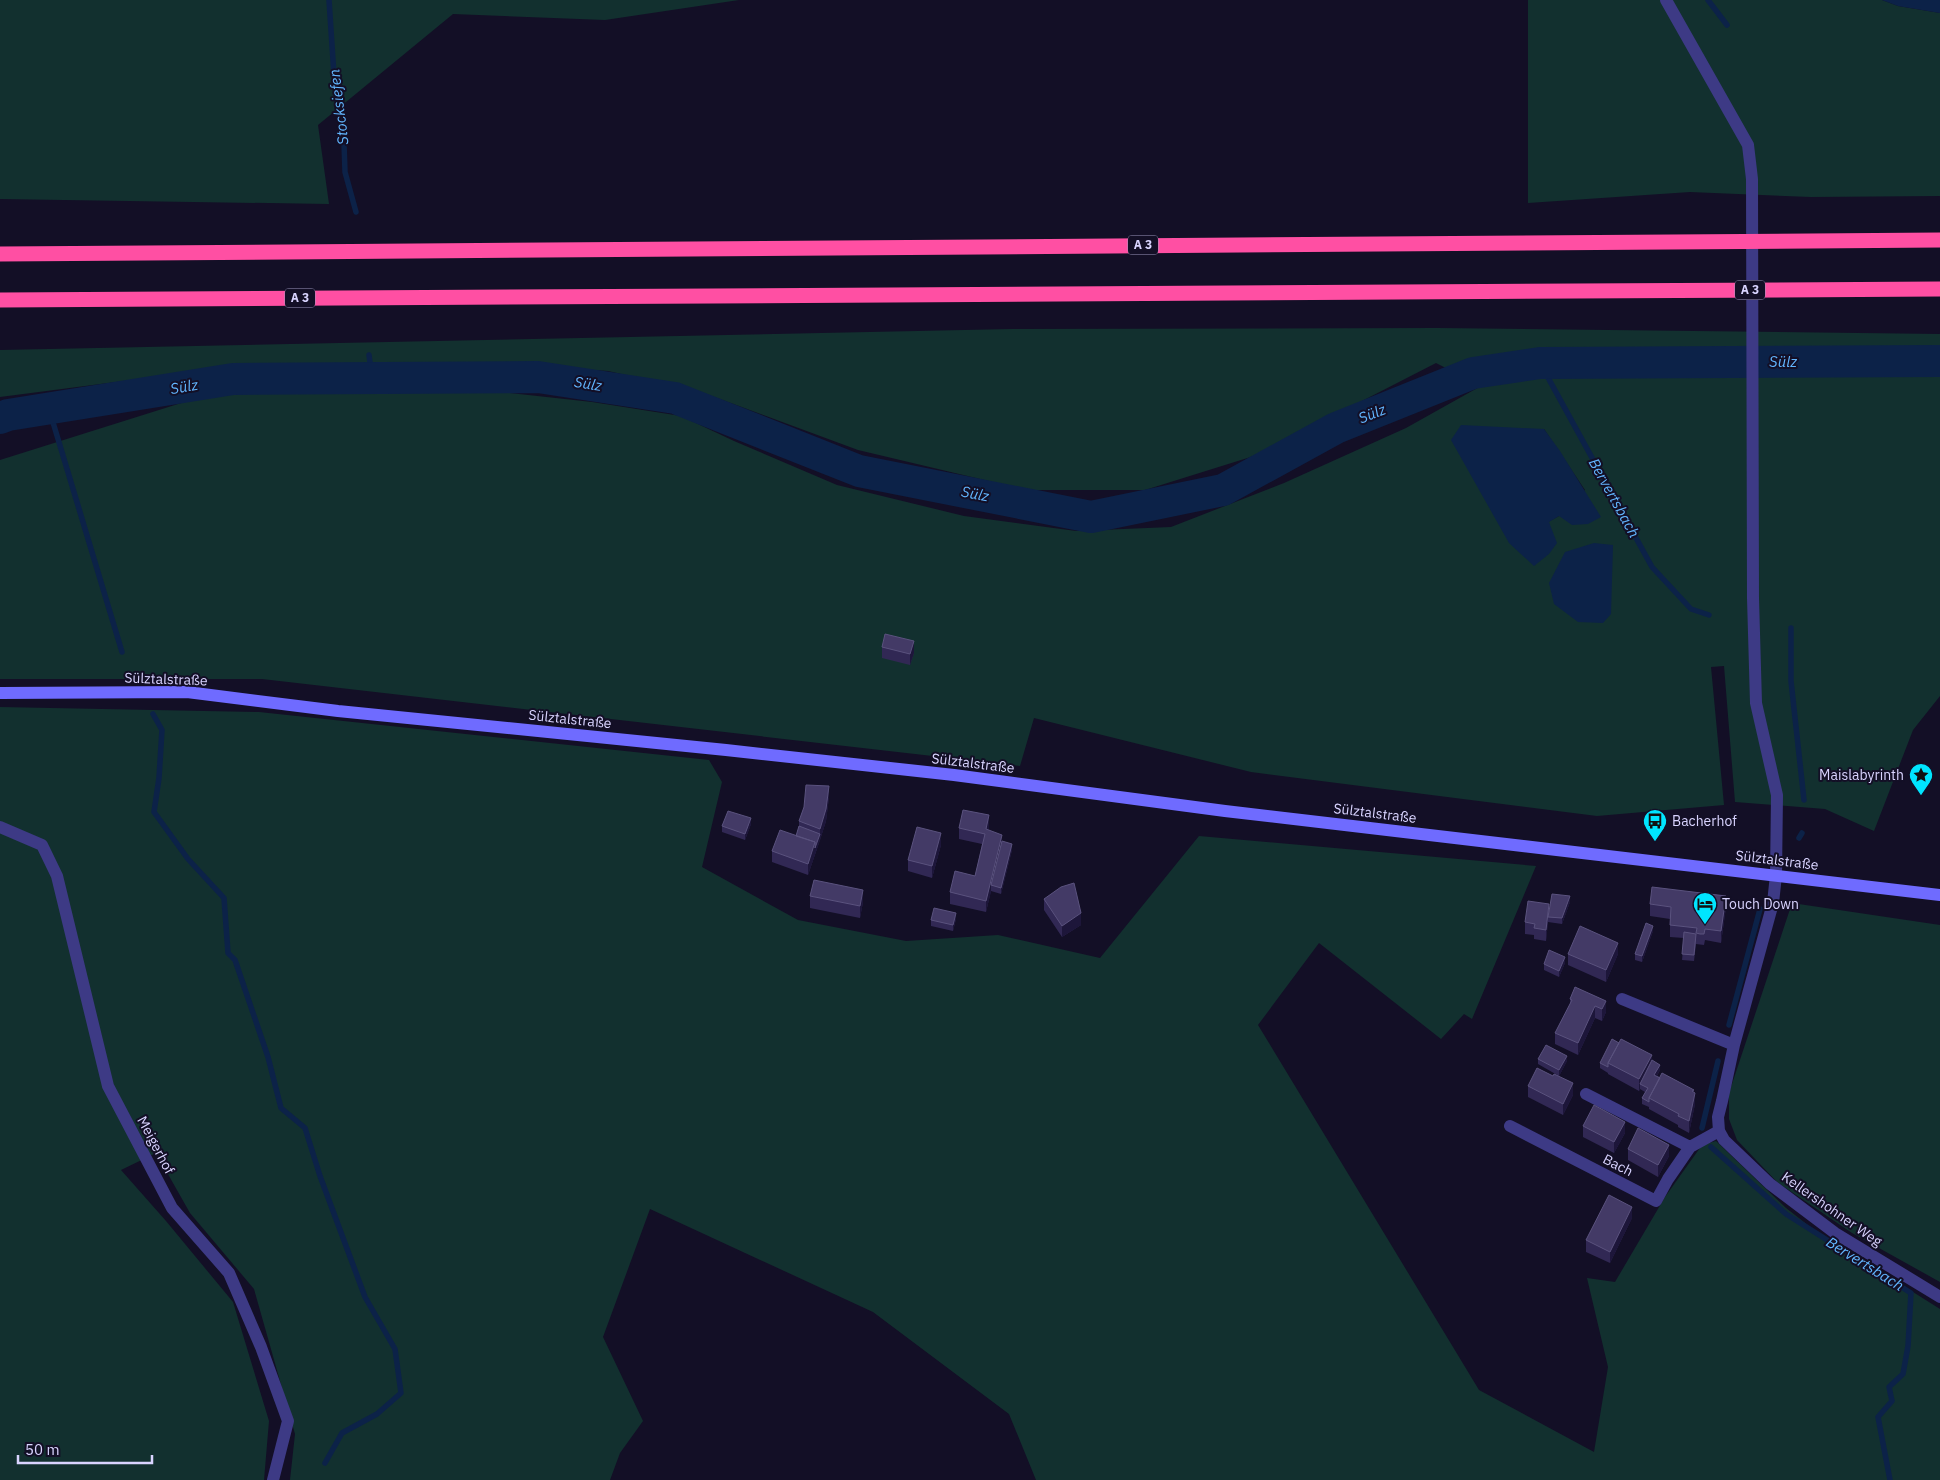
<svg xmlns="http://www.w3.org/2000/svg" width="1940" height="1480" font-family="'IBM Plex Sans',sans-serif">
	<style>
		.green { fill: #12302f; fill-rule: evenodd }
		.water { fill: #0c2248 }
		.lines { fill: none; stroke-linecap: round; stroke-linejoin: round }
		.stream { stroke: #0c2248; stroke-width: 5.5 }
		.river { stroke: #0c2248; stroke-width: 32 }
		.minor { stroke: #3d3a85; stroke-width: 12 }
		.secondary { stroke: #6f6bff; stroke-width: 12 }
		.motorway { stroke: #ff4fa3; stroke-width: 15 }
		.wall { fill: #312854 }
		.shaded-wall { fill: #1d163a }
		.building { fill: #433a66; stroke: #5a527e }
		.labels { text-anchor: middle; stroke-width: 4; stroke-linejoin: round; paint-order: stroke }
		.shield { fill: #130f26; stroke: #9e99be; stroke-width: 1 }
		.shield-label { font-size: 12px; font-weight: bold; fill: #d9d4ff }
		.street-label { font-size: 14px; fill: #d9d4ff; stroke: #130f26 }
		.poi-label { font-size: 14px; fill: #d9d4ff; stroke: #130f26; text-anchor: start }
		.water-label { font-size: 15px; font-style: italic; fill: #62b6ff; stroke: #130f26 }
	</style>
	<rect width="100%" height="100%" fill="#130f26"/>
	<!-- green -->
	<path class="green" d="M0,0H739L605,20L453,14L318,125L329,204L0,199Z
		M1528,0H1882L1898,6L1940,13V196L1811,197L1690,192L1528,203Z
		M1437,328L1940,334V696L1913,730L1874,831L1825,809L1735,802L1724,666L1711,667L1724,805L1597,816L1251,772L1034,718L1020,766L262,679H0V460L213,393H510L592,402L681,416L734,441L837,485L964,516L1076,531L1171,527L1284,483L1406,428L1481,386L1436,363L1257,455L1145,490H1026L858,450L698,391L608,371L475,362L232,367L0,397V350L1012,329ZM1544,429L1585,490L1559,516L1548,522ZM1549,583L1611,595V614Z
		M0,707L259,712L709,760L722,782L702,867L798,920L906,941L998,935L1100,958L1199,836L1536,866L1472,1019L1464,1014L1441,1039L1319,943L1258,1025L1479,1390L1594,1452L1608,1367L1587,1278L1615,1282L1665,1197L1702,1145L1716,1141L1786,1208L1813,1229L1940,1309V1480H1036L1009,1414L873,1312L650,1209L603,1337L643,1421L620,1453L610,1480H290L295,1434L254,1289L190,1213L156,1153L121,1170L166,1221L233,1302L269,1421L264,1480H0Z
		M1792,903L1940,925V1282L1852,1233L1777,1182L1737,1140L1729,1119V1093Z"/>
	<!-- water -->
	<path class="water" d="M1882,0H1940V13L1898,6Z
		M1461,425L1544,429L1560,451L1601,517L1588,524L1572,525L1559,516L1549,522L1557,543L1549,554L1534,566L1509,543L1451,440Z
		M1594,543L1613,545L1611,614L1603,623L1578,622L1554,604L1549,583L1565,552Z"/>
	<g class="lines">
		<!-- stream -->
		<path class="stream" d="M329,0L334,75L343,114L345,172L356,212
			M1708,0L1727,25
			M369,355L372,378
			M1540,363L1652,567L1691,609L1709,615
			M49,409L122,652
			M1791,628V681L1804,800
			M153,714L162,730L159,778L154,812L188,859L224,898L228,953L235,960L268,1057L281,1108L305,1128L320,1176L365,1297L395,1349L401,1393L377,1414L342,1433L325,1463
			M1799,838L1802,833
			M1729,1025L1760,909
			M1702,1128L1718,1061
			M1711,1147L1786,1214L1911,1293L1908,1346L1903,1374L1889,1387L1892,1401L1878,1417L1890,1480"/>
		<!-- river -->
		<path class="river" d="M0,418L8,415L233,379L538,377L675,398L859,471L1091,517L1223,490L1336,428L1473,373L1540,363L1940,361"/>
		<!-- minor -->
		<path class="minor" d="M1666,0L1748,145L1752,179L1753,598L1756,703L1777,795L1776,875L1773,903L1734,1045L1722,1101L1718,1117L1719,1131L1724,1140L1770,1184L1835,1233L1940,1297
			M0,827L42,845L57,876L108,1086L172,1208L229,1273L261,1347L288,1421L273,1480
			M1622,999L1734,1045
			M1586,1094L1690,1147
			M1510,1126L1656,1201L1668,1179L1690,1147L1719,1131"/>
		<!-- secondary -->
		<path class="secondary" d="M0,693L187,692L338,711L726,750L954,775L1225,811L1940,895"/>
		<!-- motorway -->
		<path class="motorway" d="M0,254L1940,240
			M0,300L1940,289"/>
	</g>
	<!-- wall -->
	<path class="wall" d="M882,647L914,653L910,665L882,658Z
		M829,797L826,821L820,840L808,875L772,862V851L796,836L799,826V821Z
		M751,824L745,840L722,832V826Z
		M989,827L988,830L1012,850L1001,894L991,891L986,912L950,904V892L975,876L982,844L959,839V828Z
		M941,845L932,878L908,871V860Z
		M810,896L863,902L860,918L810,908Z
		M1044,899L1081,925L1062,937L1044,910Z
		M1570,902L1562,924L1548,922L1546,941L1534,939V935L1525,934V922L1549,911Z
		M1650,904L1726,907L1721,943L1705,940L1704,945L1696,944L1694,961L1682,960L1684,938L1670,937V919L1650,916Z
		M956,919L953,931L931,926V920Z
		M1653,931L1642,962L1635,960V954Z
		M1568,954H1618L1606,982L1568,965Z
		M1565,963L1559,977L1544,970V964Z
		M1575,987L1606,1012L1602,1021L1595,1018L1578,1055L1555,1044V1033L1570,1004V999Z
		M1538,1059L1567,1061L1559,1076L1538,1064Z
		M1652,1060L1660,1070L1657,1076L1694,1092L1695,1104L1689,1133L1678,1127V1125L1649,1109V1107L1642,1104V1098L1645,1092L1640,1089L1639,1091L1608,1074V1073L1600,1068V1063Z
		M1553,1076L1573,1095L1563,1115L1528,1097V1086Z
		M1583,1126L1625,1133L1614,1153L1583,1137Z
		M1628,1149L1669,1156L1658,1177L1628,1160Z
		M1632,1218L1610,1263L1586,1252V1240Z"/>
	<!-- shaded-wall -->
	<path class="shaded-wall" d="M914,641V653L910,665V654Z
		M829,786V797L826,821L820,840L808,875V864L815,842L820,834V829Z
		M989,815V827L986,840V829Z
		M751,818V824L745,840V834Z
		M941,833V845L932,878V866Z
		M1002,835V846L991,885V891L986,912V901Z
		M1012,844V850L1001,894V888Z
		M863,890V902L860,918V906Z
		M1570,896V902L1562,924V918Z
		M1726,896V907L1721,943V931Z
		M1549,904V916L1548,917L1546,941V930Z
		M956,913V919L953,931V925Z
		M1081,913V925L1062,937V926Z
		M1653,926V931L1642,962V956Z
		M1618,943V954L1606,982V970Z
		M1565,957V963L1559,977V971Z
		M1606,1001V1012L1602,1021V1009Z
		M1595,1006V1018L1578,1055V1043Z
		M1652,1055V1066L1640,1084V1089L1639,1091V1079Z
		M1567,1056V1061L1559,1076V1070Z
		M1660,1065V1070L1654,1081V1075Z
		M1573,1083V1095L1563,1115V1104Z
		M1694,1090V1100L1695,1093V1104L1689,1133V1121L1692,1091Z
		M1625,1122V1133L1614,1153V1142Z
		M1669,1145V1156L1658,1177V1165Z
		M1632,1207V1218L1610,1263V1252Z"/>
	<!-- building -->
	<path class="building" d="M885,634L914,641L910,654L882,647Z
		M806,785L829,786L826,809L820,829L799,821L804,807Z
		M963,810L989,815L986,829L1002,835L986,901L950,892L955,871L975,876L985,834L959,828Z
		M728,811L751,818L745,834L722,826Z
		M799,826L820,834L815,848V842L796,836Z
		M917,827L941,833L932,866L908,860Z
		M780,830L815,842L808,864L772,851Z
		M1002,841L1012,844L1001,888L991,885Z
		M814,880L863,890L860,906L810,896Z
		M1074,883L1081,913L1062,926L1044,899L1061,887Z
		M1652,887L1726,896L1721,931L1705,929L1704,934H1700L1696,933L1697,928L1670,925L1671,907L1650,904Z
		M1552,894L1570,896L1562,918L1548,917Z
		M1528,901L1549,904L1546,930L1534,928L1535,924L1525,922Z
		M934,908L956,913L953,925L931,920Z
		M1646,923L1653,926L1642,956L1635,954Z
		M1580,926L1618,943L1606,970L1568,954Z
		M1684,932L1696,934L1694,955L1682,954Z
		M1549,950L1565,957L1559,971L1544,964Z
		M1575,987L1606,1001L1602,1009L1595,1006L1578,1043L1555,1033L1572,1000L1570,999Z
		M1612,1039L1619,1043L1608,1063V1067L1600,1063Z
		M1621,1039L1652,1055L1639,1079L1608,1063Z
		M1546,1045L1567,1056L1559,1070L1538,1059Z
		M1652,1060L1660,1065L1654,1075L1660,1078L1649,1098V1102L1642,1098L1648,1088L1640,1084Z
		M1537,1068L1553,1076L1554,1074L1573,1083L1563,1104L1528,1086Z
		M1662,1073L1694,1090L1692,1091L1695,1093L1689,1121L1678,1116L1679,1114L1649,1098Z
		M1594,1105L1625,1122L1614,1142L1583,1126Z
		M1638,1128L1669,1145L1658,1165L1628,1149Z
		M1609,1195L1632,1207L1610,1252L1586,1240Z"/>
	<!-- icons -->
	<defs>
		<g id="sight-pin" transform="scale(1.25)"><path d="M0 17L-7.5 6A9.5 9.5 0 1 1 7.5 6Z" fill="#00e5ff" stroke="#130f26"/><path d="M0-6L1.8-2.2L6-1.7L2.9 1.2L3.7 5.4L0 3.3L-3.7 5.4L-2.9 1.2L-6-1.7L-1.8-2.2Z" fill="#111"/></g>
		<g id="bus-pin" transform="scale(1.25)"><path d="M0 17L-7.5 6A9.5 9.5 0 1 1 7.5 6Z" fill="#00e5ff" stroke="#130f26"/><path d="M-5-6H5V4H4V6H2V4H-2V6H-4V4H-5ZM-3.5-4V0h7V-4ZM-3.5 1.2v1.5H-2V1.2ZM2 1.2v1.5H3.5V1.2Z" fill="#111"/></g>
		<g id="hotel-pin" transform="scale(1.25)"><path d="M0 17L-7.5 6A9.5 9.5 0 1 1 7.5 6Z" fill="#00e5ff" stroke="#130f26"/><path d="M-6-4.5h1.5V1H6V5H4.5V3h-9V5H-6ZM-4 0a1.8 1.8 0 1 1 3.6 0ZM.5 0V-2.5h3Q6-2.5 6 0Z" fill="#111"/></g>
	</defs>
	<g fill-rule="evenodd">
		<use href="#sight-pin" x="1921" y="775"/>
		<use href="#bus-pin" x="1655" y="821"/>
		<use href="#hotel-pin" x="1705" y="904"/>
	</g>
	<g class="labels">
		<!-- shield labels -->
		<g class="shield">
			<rect x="1128" y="235.5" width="30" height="19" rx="4"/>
			<rect x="1735" y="280.5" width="30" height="19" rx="4"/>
			<rect x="285" y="288.5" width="30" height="19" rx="4"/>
		</g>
		<g class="shield-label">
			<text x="1143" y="249">A 3</text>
			<text x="1750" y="294">A 3</text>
			<text x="300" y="302">A 3</text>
		</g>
		<!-- street labels -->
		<g class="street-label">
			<text transform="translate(166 679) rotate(2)" y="5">Sülztalstraße</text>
			<text transform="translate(570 719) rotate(6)" y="5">Sülztalstraße</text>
			<text transform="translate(973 763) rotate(7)" y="5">Sülztalstraße</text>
			<text transform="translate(1375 813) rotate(7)" y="5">Sülztalstraße</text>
			<text transform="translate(1777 860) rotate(7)" y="5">Sülztalstraße</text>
			<text transform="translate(156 1145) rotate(62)" y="5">Meigerhof</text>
			<text transform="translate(1618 1165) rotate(27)" y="5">Bach</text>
			<text transform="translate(1832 1209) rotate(35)" y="5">Kellershohner Weg</text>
		</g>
		<!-- poi labels -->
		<g class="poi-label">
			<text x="1904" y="780" text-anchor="end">Maislabyrinth</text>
			<text x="1672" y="826">Bacherhof</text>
			<text x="1722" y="909">Touch Down</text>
		</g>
		<!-- water labels -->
		<g class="water-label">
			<text transform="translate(339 107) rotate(-97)" y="5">Stocksiefen</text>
			<text x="1783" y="367">Sülz</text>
			<text transform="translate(588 384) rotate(9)" y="5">Sülz</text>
			<text transform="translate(184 387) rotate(-10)" y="5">Sülz</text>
			<text transform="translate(1372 414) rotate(-22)" y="5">Sülz</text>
			<text transform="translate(975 494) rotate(11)" y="5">Sülz</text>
			<text transform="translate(1614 498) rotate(61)" y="5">Bervertsbach</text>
			<text transform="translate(1865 1264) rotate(32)" y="5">Bervertsbach</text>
		</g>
	</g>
	<!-- scale -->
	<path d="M18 1455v8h134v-8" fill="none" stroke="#d9d4ff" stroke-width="2.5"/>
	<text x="25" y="1455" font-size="15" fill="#d9d4ff" stroke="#130f26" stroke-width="4" paint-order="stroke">50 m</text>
</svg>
